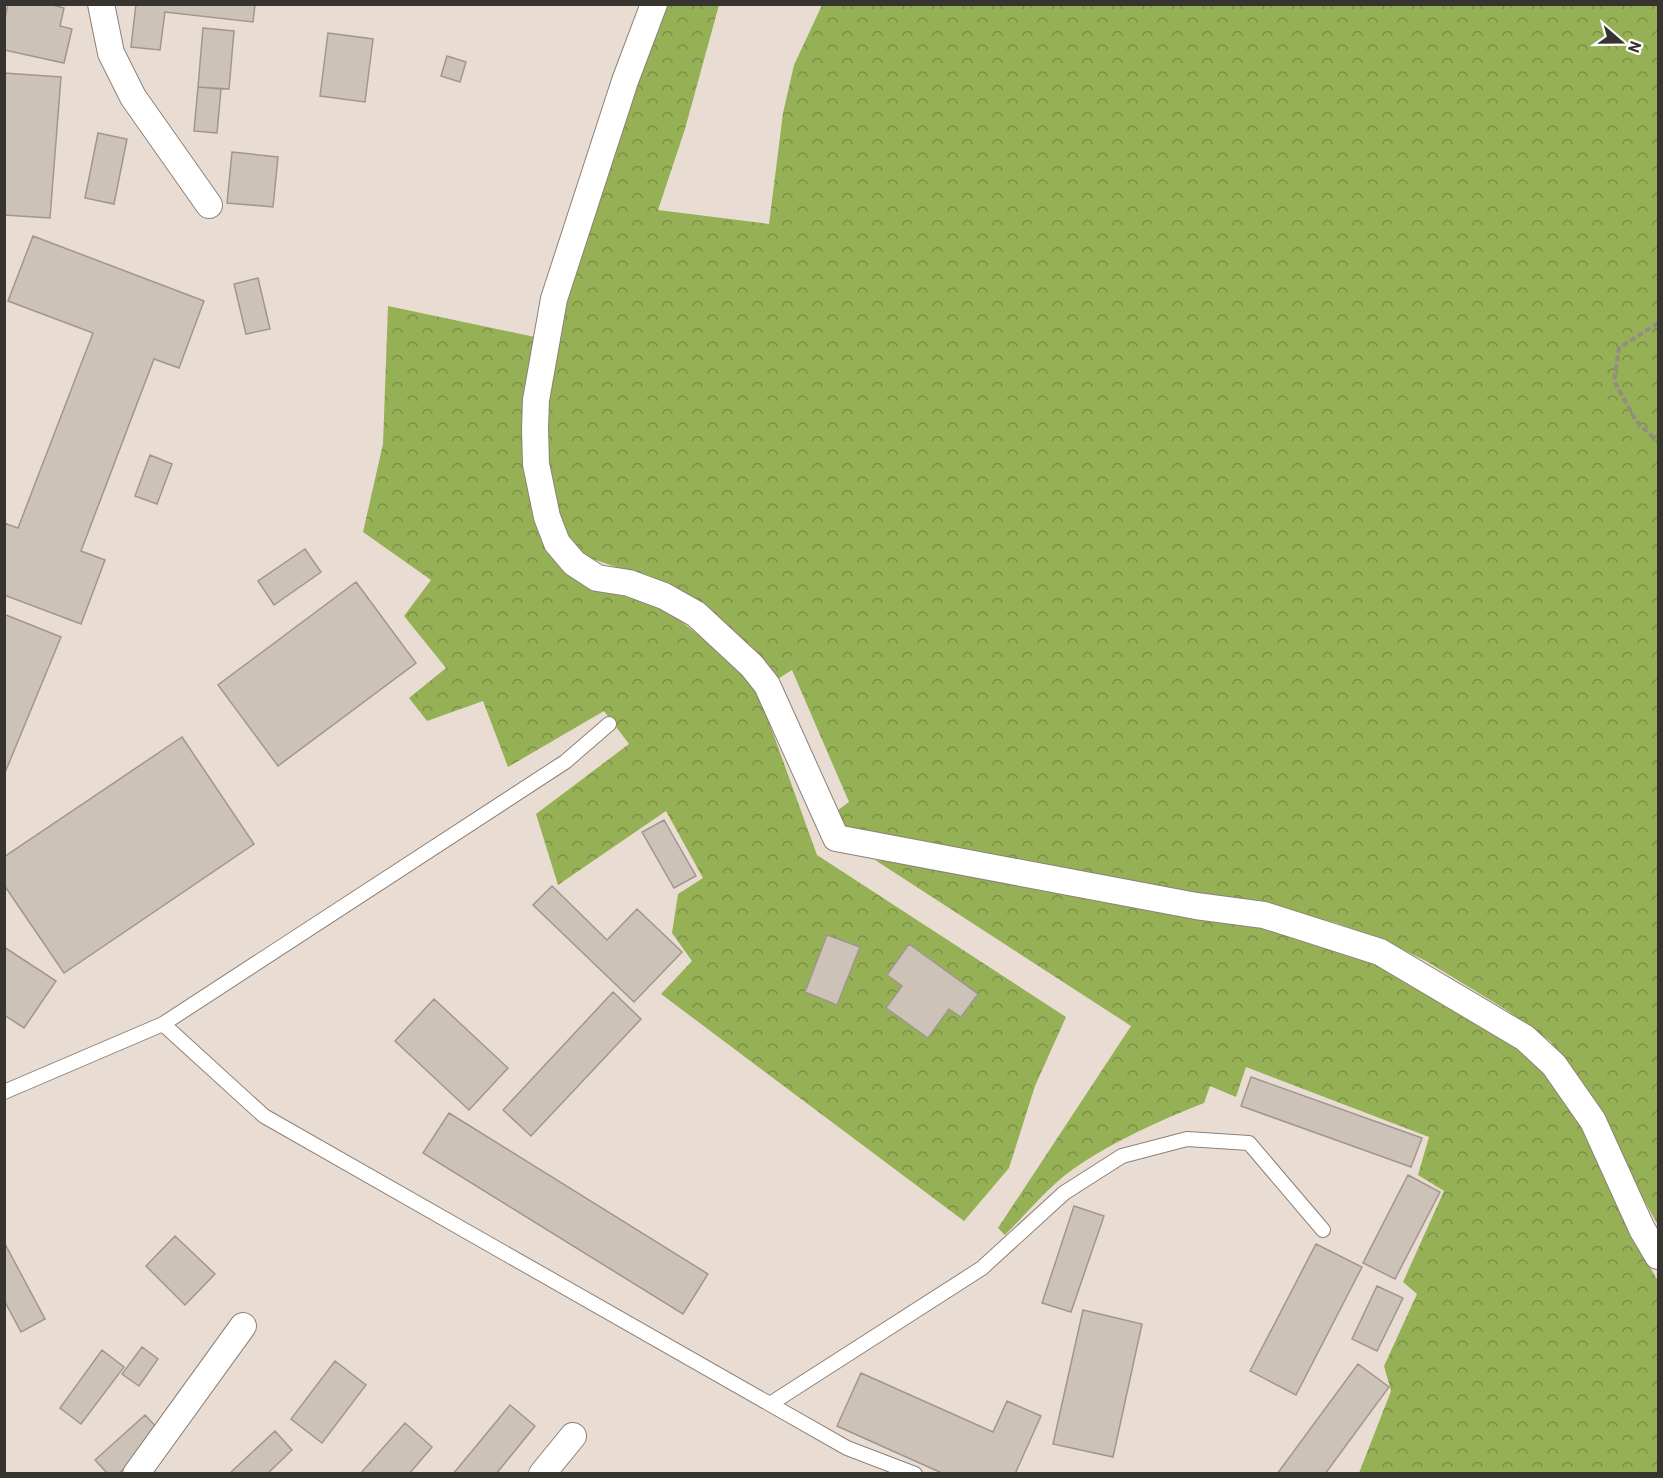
<svg xmlns="http://www.w3.org/2000/svg" width="1663" height="1478" font-family="Barlow,sans-serif">
	<style>
		.forest { fill: url(#forest-crowns) }
		.building { fill: #cdc2b8; stroke: #a1968d; stroke-width: 1.5 }
		.lines { fill: none; stroke-linecap: round; stroke-linejoin: round }
		.lane-casing { stroke: #8c8178; stroke-width: 16 }
		.street-casing { stroke: #8c8178; stroke-width: 28 }
		.path { stroke: #948c85; stroke-width: 4; stroke-dasharray: 6 3; stroke-linecap: butt }
		.lane { stroke: #fff; stroke-width: 14 }
		.street { stroke: #fff; stroke-width: 26 }
	</style>
	<defs>
		<pattern id="forest-crowns" width="20" height="18" patternUnits="userSpaceOnUse" patternTransform="scale(1.5)"><rect width="20" height="18" fill="#96b055"/><path d="M2 6a3 3 0 1 1 6 0M12 15a3 3 0 1 1 6 0" fill="none" stroke="#7b9047"/></pattern>
	</defs>
	<rect width="100%" height="100%" fill="#e9ddd3"/>
	<!-- forest -->
	<path class="forest" d="M663,5H719L685,129L658,210L769,224L783,113L794,65L822,5H1658V1225L1622,1162L1589,1092L1550,1041L1505,1009L1426,961L1387,942L1336,923L1294,913L1096,878L846,828L838,810L849,802L792,670L773,682L659,582L587,557L571,542L558,521L544,457L545,406L570,279Z
		M388,306L535,337L522,463L531,501L564,567L583,585L629,595L655,605L678,619L726,656L748,680L761,700L817,855L1066,1017L1035,1086L1009,1168L964,1221L661,994L692,961L672,933L678,894L703,878L666,811L558,885L536,814L629,744L604,711L508,767L483,701L427,721L409,698L446,668L404,616L431,580L363,532L383,444Z
		M875,860L925,864L1259,925L1373,962L1526,1053L1551,1077L1592,1137L1637,1245L1658,1281V1473H1359L1391,1391L1384,1366L1417,1294L1403,1282L1444,1191L1418,1175L1429,1137L1246,1067L1236,1097L1210,1086L1204,1103C1158,1121 1095,1149 1057,1182C1039,1198 1022,1218 1005,1235L998,1228L1131,1026Z"/>
	<!-- building -->
	<path class="building" d="M8,4H49L64,8L60,26L72,29L64,63L4,50V22Z
		M136,4H255L253,22L165,12L160,50L131,47Z
		M203,28L234,31L229,89L198,87Z
		M328,33L373,39L365,102L320,96Z
		M447,56L466,62L460,82L441,76Z
		M4,73L61,77L50,218L4,215Z
		M198,87L221,89L217,133L194,131Z
		M98,133L127,139L114,204L85,198Z
		M232,152L278,157L273,207L227,203Z
		M33,236L204,301L179,368L154,359L81,551L105,560L81,624L4,595V523L18,528L93,333L8,301Z
		M258,278L270,329L246,334L234,284Z
		M150,455L172,464L157,504L135,496Z
		M305,549L321,572L274,605L258,581Z
		M356,582L416,663L278,766L218,685Z
		M6,615L61,637L4,775V619Z
		M182,737L254,844L64,973L4,885V857Z
		M664,820L696,876L674,888L642,832Z
		M552,886L607,940L637,909L682,952L634,1002L533,905Z
		M827,935L860,947L837,1005L805,992Z
		M909,944L978,994L961,1017L949,1009L928,1038L886,1008L902,986L887,975Z
		M4,947L56,981L24,1028L4,1015Z
		M613,992L641,1019L531,1136L503,1110Z
		M434,999L508,1068L469,1110L395,1041Z
		M1251,1077L1422,1138L1411,1167L1241,1106Z
		M449,1113L708,1274L683,1314L423,1153Z
		M1408,1175L1440,1192L1395,1279L1363,1263Z
		M1074,1206L1104,1216L1071,1312L1042,1303Z
		M175,1236L215,1274L185,1305L146,1266Z
		M4,1242L45,1319L21,1332L4,1300Z
		M1316,1244L1362,1267L1296,1395L1250,1371Z
		M1377,1286L1403,1298L1377,1351L1352,1339Z
		M1083,1310L1142,1324L1113,1457L1053,1444Z
		M142,1347L158,1359L139,1386L122,1374Z
		M102,1350L124,1367L81,1424L60,1408Z
		M335,1361L366,1385L322,1443L291,1419Z
		M1358,1364L1389,1387L1325,1474H1277Z
		M861,1373L993,1432L1007,1401L1041,1416L1015,1474H944L837,1426Z
		M510,1405L535,1426L496,1474H453Z
		M145,1415L163,1434L118,1474H108L95,1460Z
		M405,1423L432,1447L409,1474H360Z
		M275,1431L292,1450L267,1474H229Z"/>
	<g class="lines">
		<!-- lane casing -->
		<g class="lane-casing">
			<path id="lane" d="M163,1024L264,1116L847,1448L915,1474
				M4,1092L163,1024L565,762L609,724
				M770,1404L982,1268L1064,1193L1122,1156L1187,1139L1249,1143L1323,1230"/>
		</g>
		<!-- street casing -->
		<g class="street-casing">
			<path id="street" d="M101,4L111,53L133,97L209,205
				M654,4L625,81L554,299L536,400L535,428L536,464L547,517L557,543L574,563L597,578L629,583L664,596L696,614L752,666L767,685L836,838L1196,906L1264,915L1380,952L1525,1038L1554,1065L1593,1121L1642,1229L1658,1256
				M136,1474L243,1326
				M542,1474L573,1436"/>
		</g>
		<!-- path -->
		<path class="path" d="M1658,323L1619,348L1614,381L1636,421L1658,442"/>
		<!-- lane -->
		<use href="#lane" class="lane"/>
		<!-- street -->
		<use href="#street" class="street"/>
	</g>
	<!-- border -->
	<rect width="1663" height="1478" fill="none" stroke="#37332f" stroke-width="12"/>
	<!-- north arrow -->
	<g transform="translate(1621 42) rotate(110)" stroke="#ffffff" stroke-width="4.5" paint-order="stroke">
	<path d="M0-4.5L10 22L0 15L-10 22Z" fill="#37332f"/>
	<text y="-9" font-size="16" font-weight="bold" text-anchor="middle" fill="#37332f">N</text>
	</g>
</svg>
